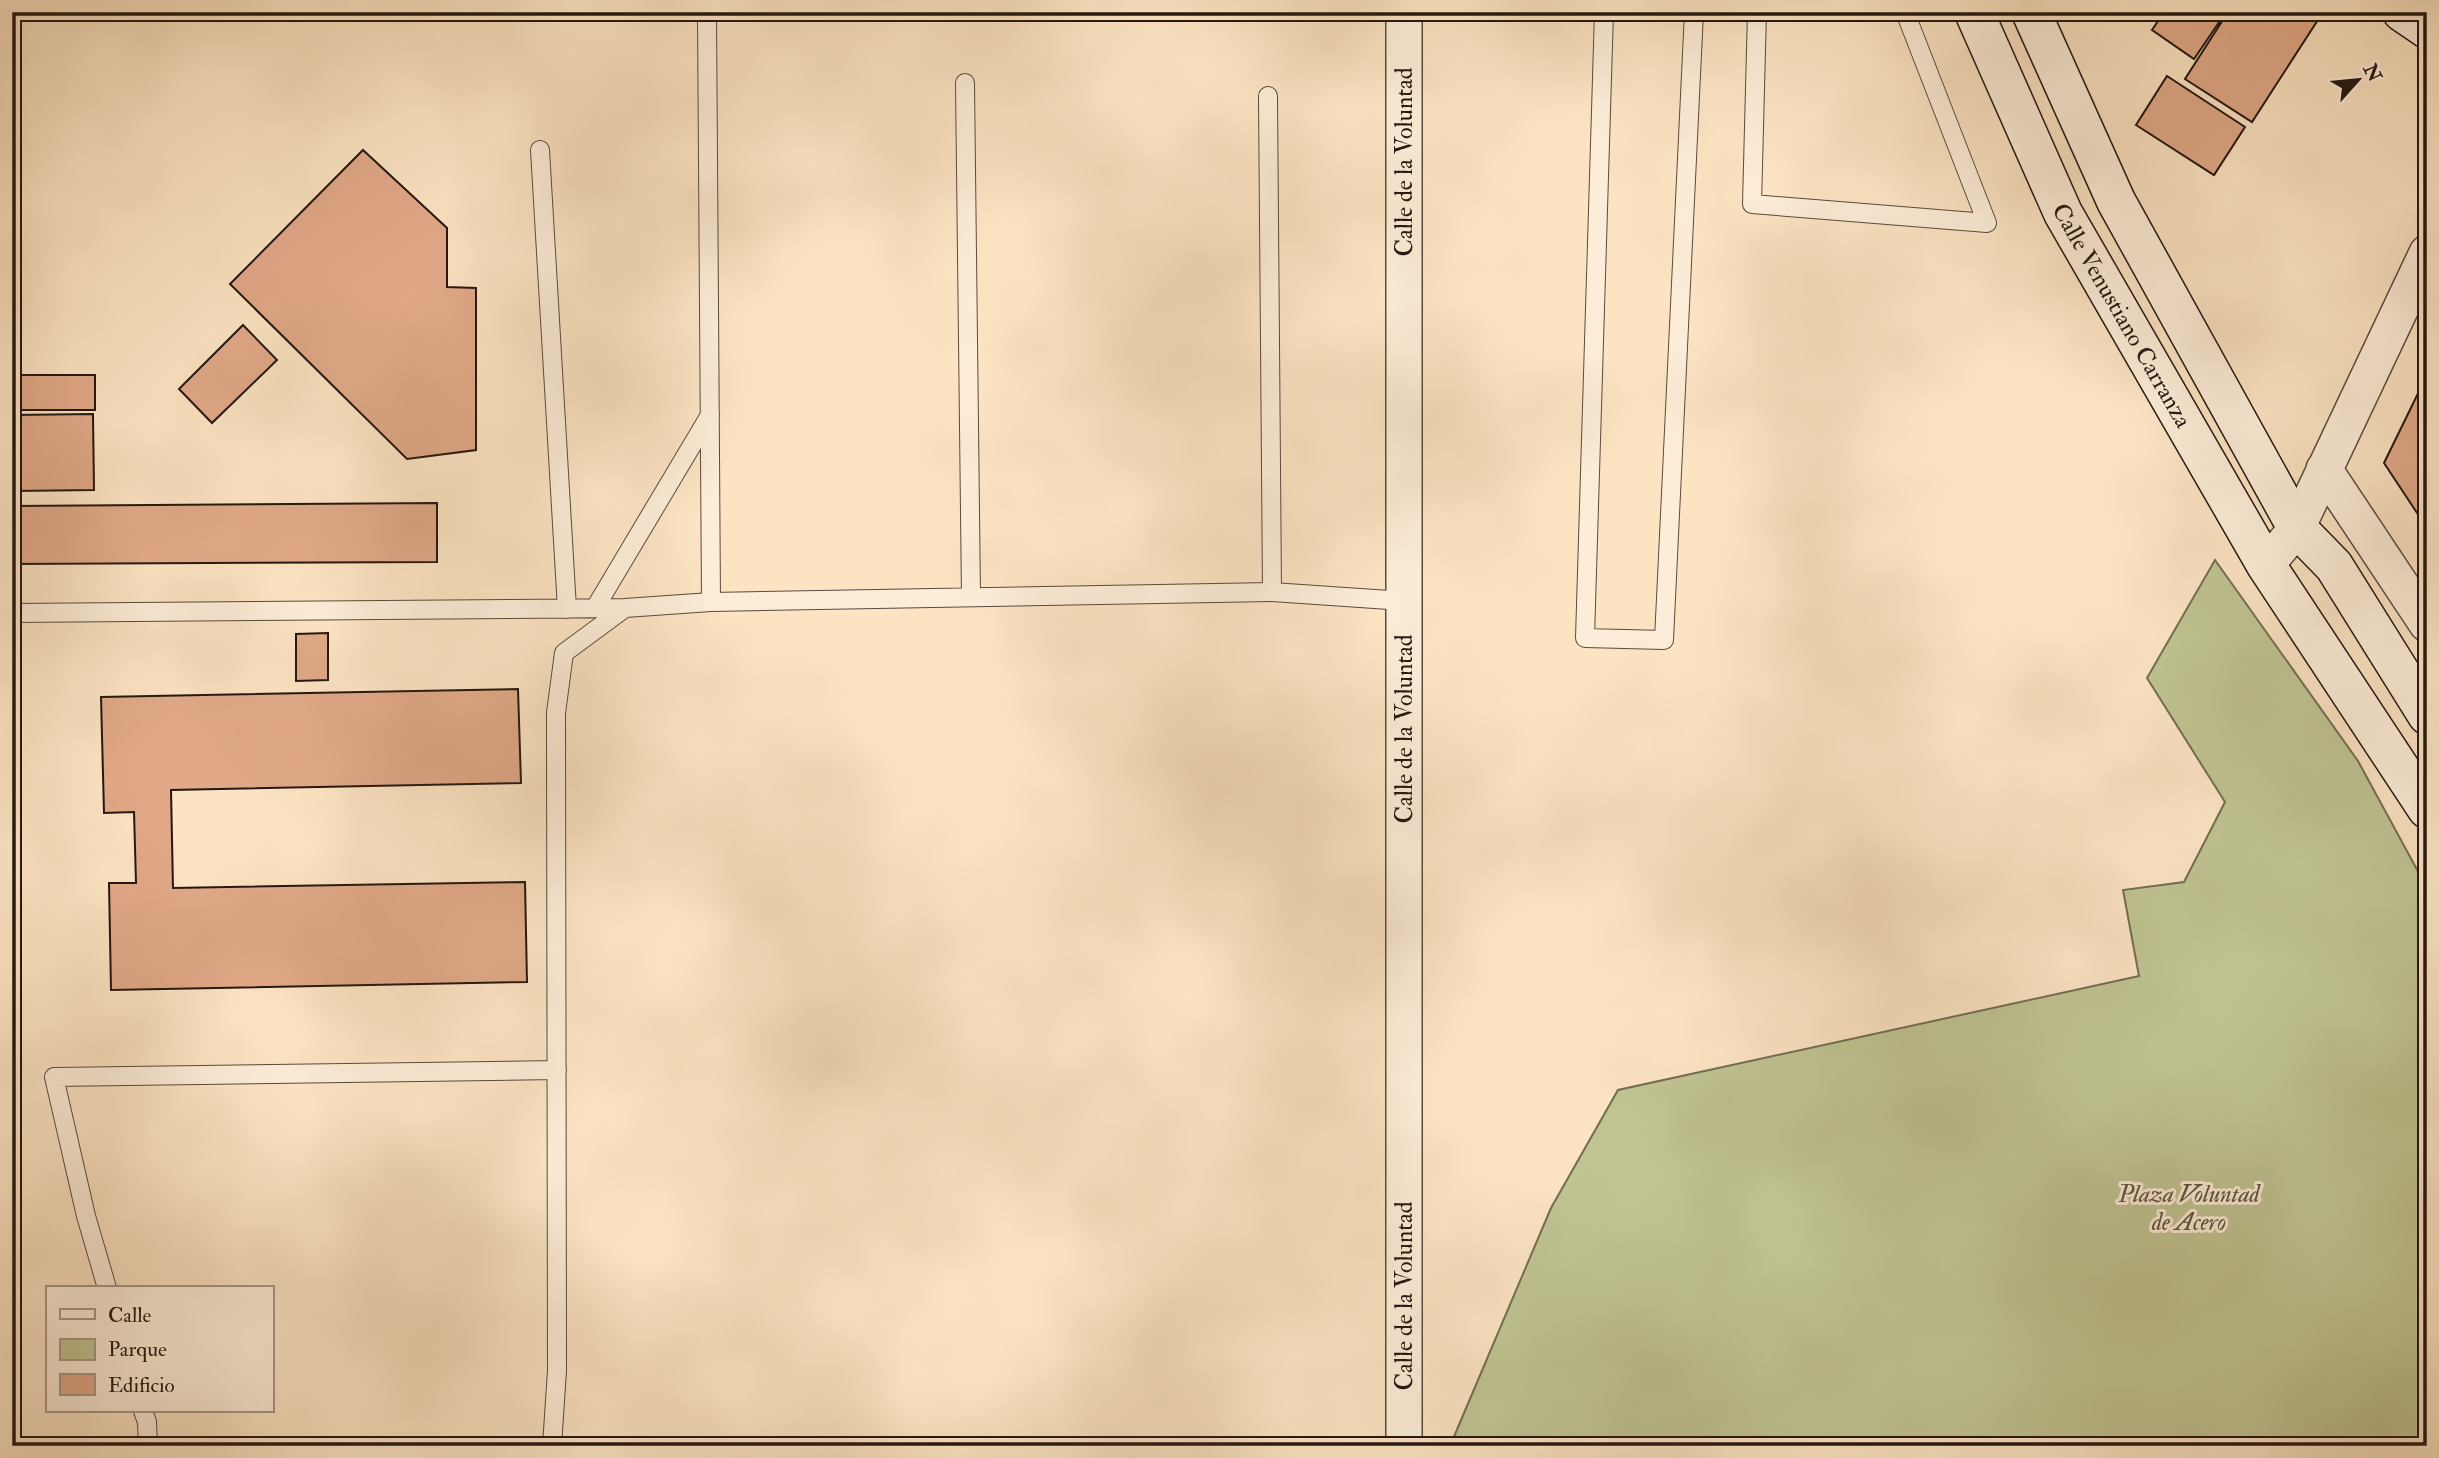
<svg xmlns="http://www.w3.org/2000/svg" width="2439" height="1458" font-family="'IM FELL Double Pica',serif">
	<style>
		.green { fill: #c0c493; stroke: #726e52; stroke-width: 2 }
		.building { fill: #e1a988; stroke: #241712; stroke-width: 2 }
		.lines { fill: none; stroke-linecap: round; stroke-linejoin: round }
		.lane-casing { stroke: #5a4a3e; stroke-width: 20 }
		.street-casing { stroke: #5a4a3e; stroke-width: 38 }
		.secondary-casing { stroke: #241712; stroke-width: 41 }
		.lane { stroke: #fdedd8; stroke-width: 18 }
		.street { stroke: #fdedd8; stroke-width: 35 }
		.secondary { stroke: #fdedd8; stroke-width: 38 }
		.labels { text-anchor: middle; stroke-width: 6; stroke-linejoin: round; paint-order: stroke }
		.street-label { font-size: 24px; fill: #241712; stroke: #fdedd8 }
		.park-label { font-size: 24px; font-style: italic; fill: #5b543f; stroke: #fdedd8 }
	</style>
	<rect width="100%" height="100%" fill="#fce4c3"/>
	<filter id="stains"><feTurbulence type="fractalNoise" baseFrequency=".00286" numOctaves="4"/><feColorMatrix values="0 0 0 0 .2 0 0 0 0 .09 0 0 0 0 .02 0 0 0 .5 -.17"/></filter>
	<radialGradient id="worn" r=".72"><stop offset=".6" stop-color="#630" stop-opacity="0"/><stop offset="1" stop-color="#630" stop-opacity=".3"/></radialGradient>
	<!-- green -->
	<path class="green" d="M2215,560L2358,761L2427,888V1446H1450L1551,1208L1618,1090L2139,976L2123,890L2184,882L2225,802L2147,678Z"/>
	<!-- building -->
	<path class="building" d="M2164,12H2226L2194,59L2152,30Z
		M2228,12H2323L2252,122L2185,79Z
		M2167,76L2245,127L2214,175L2136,125Z
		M363,150L447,228V287L476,288V450L407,459L230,284Z
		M243,325L277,360L212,423L179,389Z
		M14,375H95V410H14Z
		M2427,375V528L2384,463Z
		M93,414L94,490L14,491L13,415Z
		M437,503V562L12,564V506Z
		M328,633V680L296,681V634Z
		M518,689L521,783L171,790L173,888L525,882L527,982L111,990L109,883H136L134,812L104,813L101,697Z
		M12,951H16L20,1075H12Z
		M12,1304H17L18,1362H12Z"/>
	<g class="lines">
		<!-- lane casing -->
		<g class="lane-casing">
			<path id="lane" d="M707,12L711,602
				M1604,12L1585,638L1664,640L1694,12
				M1757,12L1752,204L1987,223L1905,12
				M965,83L971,597
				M1268,96L1272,592
				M540,150L567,609
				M595,608L710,415
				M12,613L625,608
				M107,1288L86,1216L54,1077L557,1070
				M143,1411L147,1422L148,1446
				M552,1446L557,1370L556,713L564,653L625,608L711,602L1272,592L1404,601"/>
		</g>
		<!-- street casing -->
		<g class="street-casing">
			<path id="street" d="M1404,12V1446
				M2324,469L2427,624
				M2266,565L2297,528L2427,253"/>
		</g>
		<!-- secondary casing -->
		<g class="secondary-casing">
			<g id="secondary">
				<path id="s1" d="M1974,12L2063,213L2266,565L2427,809"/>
				<path d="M2031,12L2116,201L2297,528L2334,566L2427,715"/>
				<path d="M2402,12L2427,29"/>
			</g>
		</g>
		<!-- lane -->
		<use href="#lane" class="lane"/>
		<!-- street -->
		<use href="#street" class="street"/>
		<!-- secondary -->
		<use href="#secondary" class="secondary"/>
	</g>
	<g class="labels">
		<!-- street labels -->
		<g class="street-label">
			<text transform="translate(1404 162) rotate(-90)" y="8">Calle de la Voluntad</text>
			<text dy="8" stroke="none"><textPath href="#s1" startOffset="338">Calle Venustiano Carranza</textPath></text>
			<text transform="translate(1404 729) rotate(-90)" y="8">Calle de la Voluntad</text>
			<text transform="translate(1404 1296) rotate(-90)" y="8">Calle de la Voluntad</text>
		</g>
		<!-- park labels -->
		<g class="park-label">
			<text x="2189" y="1202">Plaza Voluntad<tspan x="2189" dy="28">de Acero</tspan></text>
		</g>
	</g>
	<!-- margin -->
	<rect width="2439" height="1458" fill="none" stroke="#fce4c3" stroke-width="42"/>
	<rect x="14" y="14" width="2411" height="1430" fill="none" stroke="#241712" stroke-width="3.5"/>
	<rect x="21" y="21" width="2397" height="1416" fill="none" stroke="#241712" stroke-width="2"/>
	<!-- legend -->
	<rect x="46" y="1286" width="228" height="126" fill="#fdedd8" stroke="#a69789" stroke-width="2"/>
	<rect x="60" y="1309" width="35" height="10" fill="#fdedd8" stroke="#a69789" stroke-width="2"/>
	<text x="108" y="1322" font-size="21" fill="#241712">Calle</text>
	<rect x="60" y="1339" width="35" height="21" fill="#c0c493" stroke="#a69789" stroke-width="2"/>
	<text x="108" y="1356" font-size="21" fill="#241712">Parque</text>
	<rect x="60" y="1374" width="35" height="21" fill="#e1a988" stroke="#a69789" stroke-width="2"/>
	<text x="108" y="1392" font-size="21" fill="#241712">Edificio</text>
	<!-- north arrow -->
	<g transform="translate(2358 80) rotate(63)" stroke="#fdedd8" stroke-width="5" paint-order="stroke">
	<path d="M0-5L12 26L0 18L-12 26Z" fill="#241712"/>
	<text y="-10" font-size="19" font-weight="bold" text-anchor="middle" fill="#241712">N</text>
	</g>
	<rect width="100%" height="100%" filter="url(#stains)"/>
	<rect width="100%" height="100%" fill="url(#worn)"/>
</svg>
